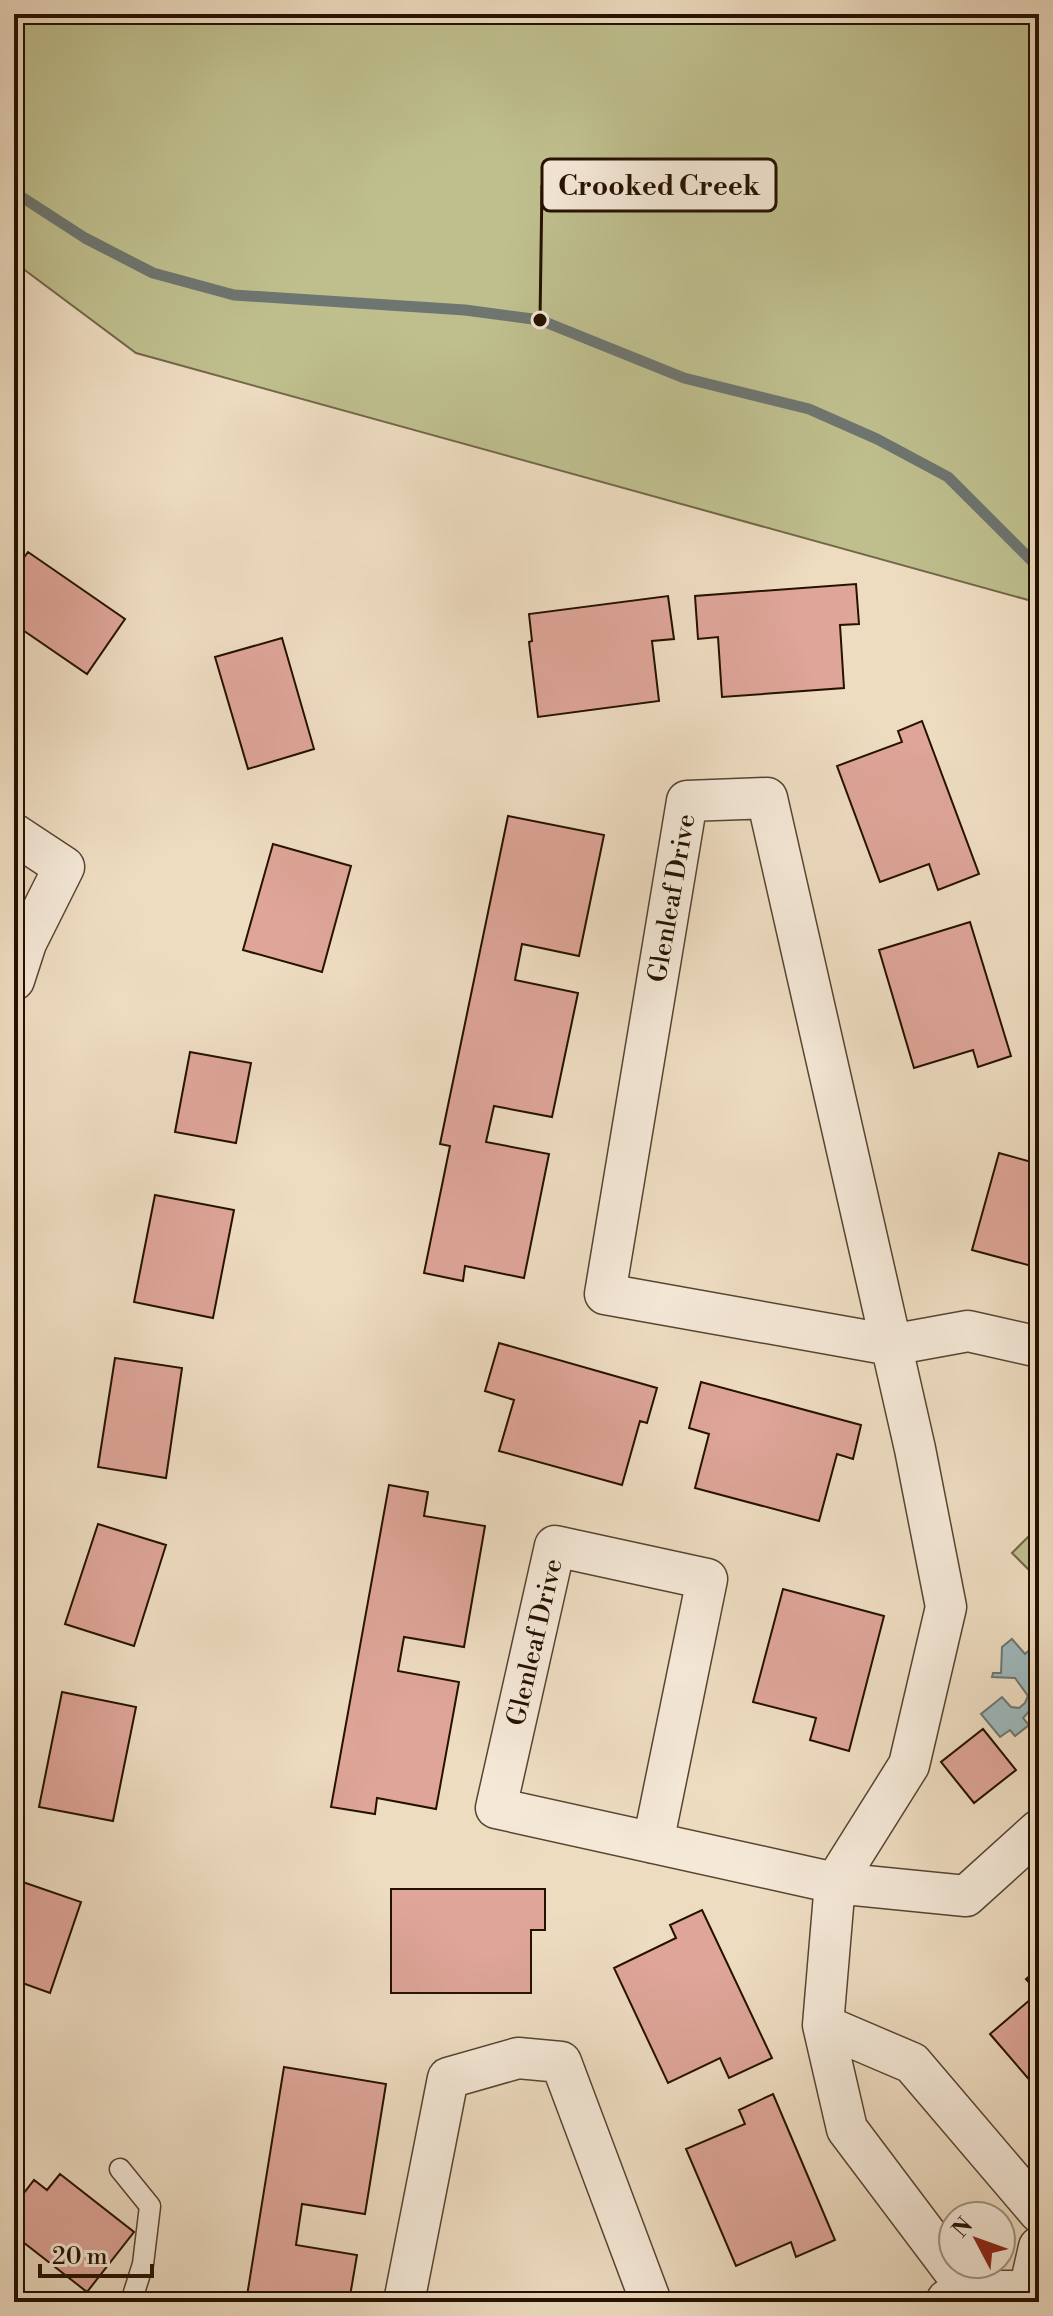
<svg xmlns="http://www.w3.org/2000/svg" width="1053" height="2316" font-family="'Libre Bodoni',serif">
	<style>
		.green { fill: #bfbf8e; stroke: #726847; stroke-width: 2 }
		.water { fill: #9eb9bd; stroke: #6e7671; stroke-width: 2 }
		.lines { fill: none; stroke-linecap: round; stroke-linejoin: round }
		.stream { stroke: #6e7671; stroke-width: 11 }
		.building { fill: #dea598; stroke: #251100; stroke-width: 2 }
		.lane-casing { stroke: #574430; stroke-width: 23 }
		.street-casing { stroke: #574430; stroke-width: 43 }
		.lane { stroke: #f4e8d7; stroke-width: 20 }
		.street { stroke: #f4e8d7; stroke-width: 40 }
		.labels { text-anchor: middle; stroke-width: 8; stroke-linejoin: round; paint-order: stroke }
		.street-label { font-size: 26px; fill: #251100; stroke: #f4e8d7 }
		.leader { fill: none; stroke: #251100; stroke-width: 3 }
		.callout-dot { fill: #251100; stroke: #f4e8d7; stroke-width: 3 }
		.callout { fill: #f4e8d7; stroke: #251100; stroke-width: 3 }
		.callout-label { font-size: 28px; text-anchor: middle; font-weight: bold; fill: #251100 }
	</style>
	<rect width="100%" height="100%" fill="#eedcc1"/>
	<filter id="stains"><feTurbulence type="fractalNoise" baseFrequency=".0025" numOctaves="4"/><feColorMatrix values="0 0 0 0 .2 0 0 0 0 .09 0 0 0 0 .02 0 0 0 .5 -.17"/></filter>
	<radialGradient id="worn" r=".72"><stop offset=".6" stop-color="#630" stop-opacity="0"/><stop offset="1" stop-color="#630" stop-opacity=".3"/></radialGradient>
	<!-- green -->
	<path class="green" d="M14,14H1039V603L136,353L14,262Z
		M1039,1526V1580L1012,1553Z"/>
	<!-- water -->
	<path class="water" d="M1012,1639L1025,1654L1035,1645L1039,1650V1666L1032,1671L1039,1679V1709L1032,1708L1023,1718L1029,1725L1015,1736L1010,1730L1000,1737L981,1714L1002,1697L1011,1707L1019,1708L1025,1703L1028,1696L1015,1678L992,1677L993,1673H1001L1002,1647Z"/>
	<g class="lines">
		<!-- stream -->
		<path class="stream" d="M14,192L85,238L153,273L234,295L465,310L540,320L684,378L809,409L877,439L948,477L1039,568"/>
	</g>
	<!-- building -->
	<path class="building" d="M28,552L125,619L87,674L14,624V571Z
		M856,584L859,624L840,625L844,688L722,697L718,637L698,639L695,596Z
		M668,596L674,639L652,641L659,701L538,717L529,642L532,641L529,614Z
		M282,638L314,749L248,769L215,657Z
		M922,721L979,874L938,890L929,864L880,882L837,766L902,742L898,731Z
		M508,816L604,835L579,956L522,944L515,980L578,993L552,1117L494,1106L486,1142L549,1154L524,1278L465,1266L463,1281L424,1273L450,1146L440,1144Z
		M273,844L351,866L322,972L243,950Z
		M970,922L1011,1056L978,1067L973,1050L914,1068L879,950Z
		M190,1052L251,1063L236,1143L175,1132Z
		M999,1153L1039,1164V1268L972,1250Z
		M155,1195L234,1210L213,1318L134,1302Z
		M499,1343L657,1388L647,1423L640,1421L622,1485L499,1451L514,1400L485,1391Z
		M115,1358L182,1368L166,1478L98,1467Z
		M701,1382L861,1425L853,1459L837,1454L819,1521L695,1488L709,1434L689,1428Z
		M389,1485L428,1492L424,1516L485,1526L464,1647L404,1637L398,1671L459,1682L436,1809L377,1798L375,1814L331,1807Z
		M98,1524L166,1545L134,1646L65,1624Z
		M783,1589L884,1616L849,1751L810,1740L816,1718L753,1702Z
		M62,1692L136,1707L113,1821L39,1807Z
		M983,1729L1016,1770L974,1803L941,1762Z
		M14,1879L81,1902L50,1993L14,1980Z
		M391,1889H545V1930H531V1993H391Z
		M702,1910L772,2058L729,2078L720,2058L668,2083L614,1968L676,1938L670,1925Z
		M1039,1968V2091L990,2034L1038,1993L1026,1979Z
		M284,2067L386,2084L365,2214L302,2204L296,2245L357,2255L349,2302H246Z
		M773,2094L835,2240L796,2257L791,2242L736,2266L686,2149L745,2124L739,2110Z
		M60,2174L134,2232L87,2292L14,2235V2206L34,2180L47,2190Z"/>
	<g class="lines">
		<!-- lane casing -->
		<g class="lane-casing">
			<path id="lane" d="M120,2169L150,2206L143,2264L131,2302"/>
		</g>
		<!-- street casing -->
		<g class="street-casing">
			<path id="street" d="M14,834L64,867L26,943L14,980
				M1039,1347L968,1331L891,1345L605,1294L687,801L767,798L915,1449L946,1607L909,1765L835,1883L966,1896L1039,1830
				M653,1843L707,1579L555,1546L496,1808L835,1883L823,2025L847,2129L969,2291
				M823,2025L912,2063L1039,2212
				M1029,2291L1039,2247
				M947,2300L969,2291H1029L1025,2302
				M404,2302L448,2078L518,2058L561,2062L651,2302"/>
		</g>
		<!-- lane -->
		<use href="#lane" class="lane"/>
		<!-- street -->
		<use href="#street" class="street"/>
	</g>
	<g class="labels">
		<!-- street labels -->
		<g class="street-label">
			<text transform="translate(671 898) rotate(-80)" y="9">Glenleaf Drive</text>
			<text transform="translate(534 1642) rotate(-77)" y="9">Glenleaf Drive</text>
		</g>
	</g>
	<!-- callouts -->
	<path class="leader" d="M540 320L542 185"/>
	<circle class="callout-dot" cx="540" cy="320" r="8"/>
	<rect class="callout" x="542" y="159" width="234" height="52" rx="8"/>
	<g class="callout-label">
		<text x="659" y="195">Crooked Creek</text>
	</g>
	<!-- margin -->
	<rect width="1053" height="2316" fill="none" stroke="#eedcc1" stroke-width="48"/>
	<rect x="16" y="16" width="1021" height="2284" fill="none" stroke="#251100" stroke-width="4"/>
	<rect x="24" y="24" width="1005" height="2268" fill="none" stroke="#251100" stroke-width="2"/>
	<!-- north arrow -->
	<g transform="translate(977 2240) rotate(311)"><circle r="38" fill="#f4e8d7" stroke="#a19281" stroke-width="2"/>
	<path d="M0-6L14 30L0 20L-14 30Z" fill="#8f2418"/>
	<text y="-12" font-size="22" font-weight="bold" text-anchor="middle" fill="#251100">N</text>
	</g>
	<!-- scale -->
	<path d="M40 2264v12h112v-12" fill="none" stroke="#251100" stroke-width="4"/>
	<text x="52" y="2264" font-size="24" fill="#251100" stroke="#f4e8d7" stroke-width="6" paint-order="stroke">20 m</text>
	<rect width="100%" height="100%" filter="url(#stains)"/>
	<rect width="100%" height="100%" fill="url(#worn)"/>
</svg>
